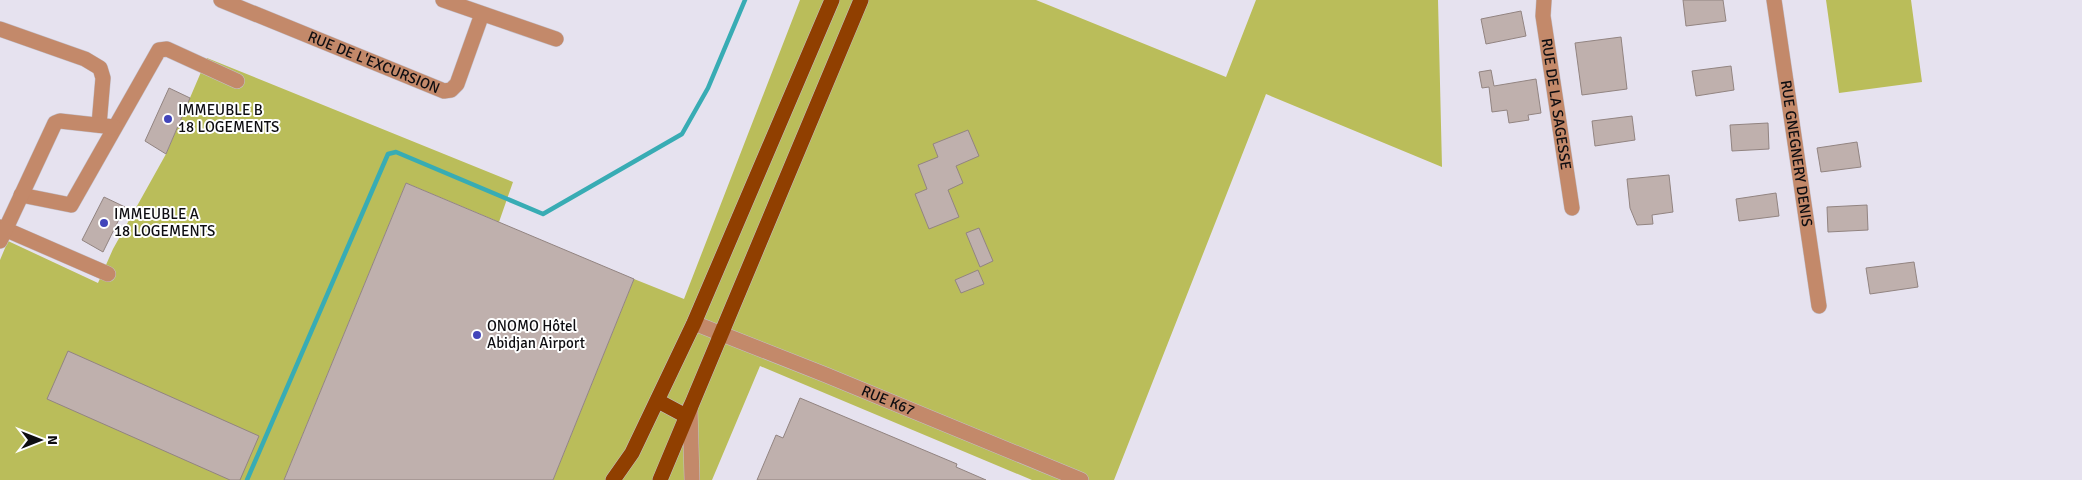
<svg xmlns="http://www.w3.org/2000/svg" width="2082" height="480" font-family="Signika,sans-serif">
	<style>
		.green { fill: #babd5a }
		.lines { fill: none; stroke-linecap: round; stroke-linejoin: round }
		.stream { stroke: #38acb4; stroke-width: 4.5 }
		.building { fill: #bfb0ad; stroke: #928481 }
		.minor-casing { stroke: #c3c0cb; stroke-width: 16 }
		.major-casing { stroke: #c3c0cb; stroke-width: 16 }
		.minor { stroke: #c3896a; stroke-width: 15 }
		.major { stroke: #903f00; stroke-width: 15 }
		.poi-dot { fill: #4245ba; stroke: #fff; stroke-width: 2 }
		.labels { text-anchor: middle; stroke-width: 4; stroke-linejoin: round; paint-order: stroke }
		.street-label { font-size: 15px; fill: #0e0d11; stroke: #fff }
		.poi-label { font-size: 15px; fill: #0e0d11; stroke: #fff; text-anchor: start }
	</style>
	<rect width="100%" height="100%" fill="#e6e2ef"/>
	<!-- green -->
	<path class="green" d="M800,0H1036L1226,77L1256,0H1438L1442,167L1266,94L1114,480H1032L760,366L712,480H553L634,279L684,299Z
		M1826,0H1911L1922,82L1839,93Z
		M207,58L513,182L499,222L406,183L284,480H0V260L8,241L98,283L113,249L166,154Z"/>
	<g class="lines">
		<!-- stream -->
		<path class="stream" d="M247,480L388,154L396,152L543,214L682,134L708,88L745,0"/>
	</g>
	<!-- building -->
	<path class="building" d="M1683,0H1723L1726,21L1686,26Z
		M1521,11L1526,36L1486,44L1481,19Z
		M1621,37L1627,89L1582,95L1575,43Z
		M1731,66L1734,90L1696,96L1692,71Z
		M1491,70L1494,86L1536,79L1541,113L1528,115L1529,120L1509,123L1507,110L1492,112L1489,87L1482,88L1479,72Z
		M169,88L190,98L166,154L145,141Z
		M1632,116L1635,140L1595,146L1592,121Z
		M1768,123L1769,149L1732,151L1730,125Z
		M968,130L979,156L956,166L963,183L948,190L959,217L929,229L915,194L927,189L918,165L938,157L933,144Z
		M1857,142L1861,167L1821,172L1817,148Z
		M1669,175L1673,212L1652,215L1653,224L1637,225L1630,208L1627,179Z
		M406,183L634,279L553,480H284Z
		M1776,193L1779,216L1739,221L1736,199Z
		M104,197L125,207L103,252L82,240Z
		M1867,205L1868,230L1828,232L1827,207Z
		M979,228L993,261L980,267L966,233Z
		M1914,262L1918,287L1870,294L1866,268Z
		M978,270L984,284L961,293L955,280Z
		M68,351L259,436L240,480H230L47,399Z
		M800,398L957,464L956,467L986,480H757L776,435L783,438Z"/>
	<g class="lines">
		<!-- minor casing -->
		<g class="minor-casing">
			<g id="minor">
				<path id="s1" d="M221,0L444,91L451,90L457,84L482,14"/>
				<path d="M443,0L556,39"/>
				<path id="s2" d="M1544,0L1543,16L1572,208"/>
				<path id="s3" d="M1774,0L1819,306"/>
				<path d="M0,29L85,59L100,68L103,78L99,125"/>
				<path d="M21,195L71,205L159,50L167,49L237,81"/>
				<path d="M0,227L108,274"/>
				<path d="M0,241L55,123L60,121L114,127"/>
				<path id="s4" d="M694,323L826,375L1081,480"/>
				<path d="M690,407L692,480"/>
			</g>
		</g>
		<!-- major casing -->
		<g class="major-casing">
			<path id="major" d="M658,401L686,416
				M613,480L632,453L694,323L832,0
				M660,480L861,0"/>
		</g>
		<!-- minor -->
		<use href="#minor" class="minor"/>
		<!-- major -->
		<use href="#major" class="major"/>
	</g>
	<!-- markers -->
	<g class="poi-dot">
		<circle cx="168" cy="119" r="5"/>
		<circle cx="104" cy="223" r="5"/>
		<circle cx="477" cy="335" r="5"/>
	</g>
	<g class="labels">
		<!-- street labels -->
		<g class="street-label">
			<text dy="5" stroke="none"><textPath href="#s1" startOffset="165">RUE DE L'EXCURSION</textPath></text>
			<text dy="5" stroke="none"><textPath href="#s2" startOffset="105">RUE DE LA SAGESSE</textPath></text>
			<text dy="5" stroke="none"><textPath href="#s3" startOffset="155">RUE GNEGNERY DENIS</textPath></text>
			<text dy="5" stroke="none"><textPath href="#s4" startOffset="209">RUE K67</textPath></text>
		</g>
		<!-- poi labels -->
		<g class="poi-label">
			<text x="178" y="115">IMMEUBLE B<tspan x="178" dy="17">18 LOGEMENTS</tspan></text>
			<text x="114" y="219">IMMEUBLE A<tspan x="114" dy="17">18 LOGEMENTS</tspan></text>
			<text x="487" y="331">ONOMO Hôtel<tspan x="487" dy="17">Abidjan Airport</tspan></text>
		</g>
	</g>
	<!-- north arrow -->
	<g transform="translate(40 440) rotate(90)" stroke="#ffffff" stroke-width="4" paint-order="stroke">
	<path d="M0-4L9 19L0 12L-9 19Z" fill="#0e0d11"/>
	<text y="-8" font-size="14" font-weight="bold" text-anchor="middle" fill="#0e0d11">N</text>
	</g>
</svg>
